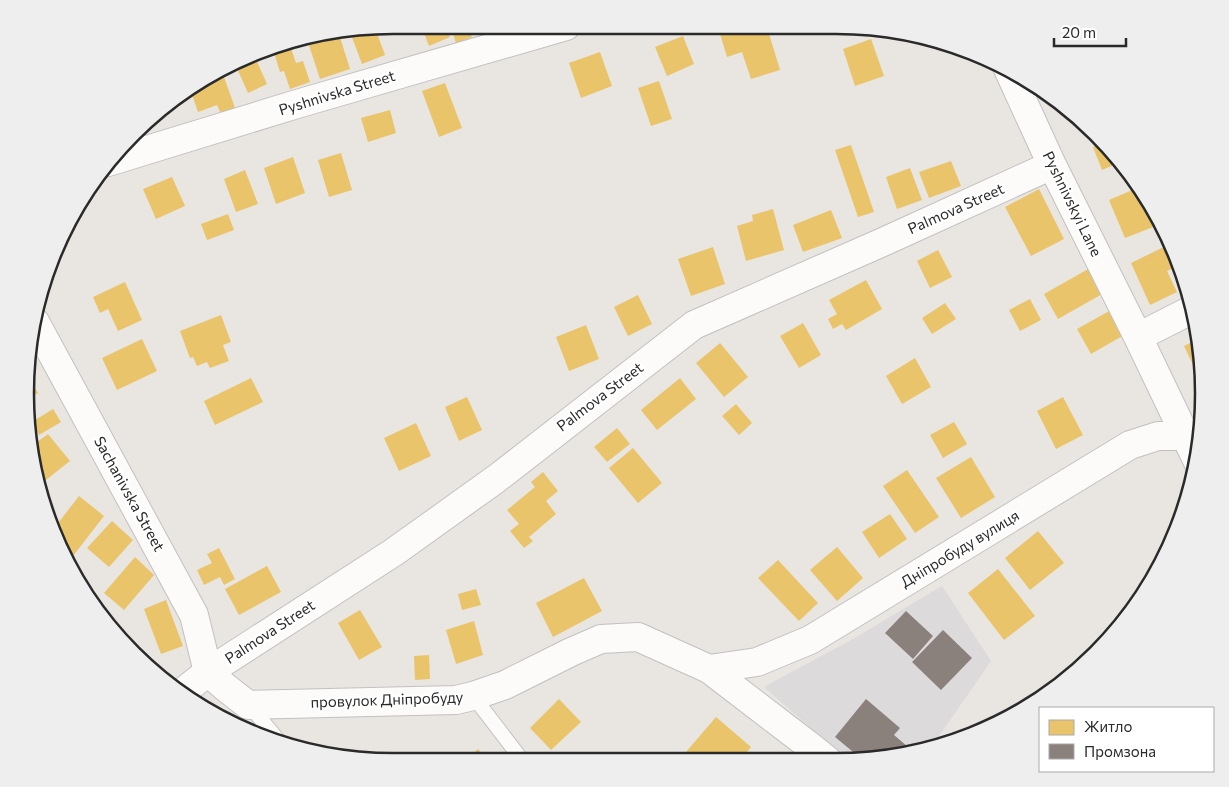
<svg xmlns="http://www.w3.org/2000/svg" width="1229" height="787" font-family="Commissioner,sans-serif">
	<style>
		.industrial { fill: #dddadc }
		.homes { fill: #e9c46a }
		.industry { fill: #8a817c }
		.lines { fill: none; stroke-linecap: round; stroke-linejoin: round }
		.service-casing { stroke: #c2c1c2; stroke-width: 16 }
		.minor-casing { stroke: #c2c1c2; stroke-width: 30 }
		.service { stroke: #fcfbfa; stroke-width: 14 }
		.minor { stroke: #fcfbfa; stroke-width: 28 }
		.labels { text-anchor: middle; stroke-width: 5; stroke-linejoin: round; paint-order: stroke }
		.street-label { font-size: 15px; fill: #2a2a2a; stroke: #fff }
		.rim { fill: none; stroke: #2a2a2a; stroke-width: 2.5 }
	</style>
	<rect width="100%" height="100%" fill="#e9e5e0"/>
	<!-- industrial -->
	<path class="industrial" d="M942,586L991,661L937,739L943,745L931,750L859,761H849L764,687L853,639Z"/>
	<!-- homes -->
	<path class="homes" d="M421,25H445L450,37L429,46Z
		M450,25H467L472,37L456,43Z
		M718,27H767L780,70L751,79L742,52L727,57Z
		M375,28L385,55L362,64L350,32Z
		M339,34L350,69L320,79L307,39Z
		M683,36L694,64L667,76L655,47Z
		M871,39L884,76L855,86L843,49Z
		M289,42L296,63L303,61L310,82L290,89L284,71L280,72L272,46Z
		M600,52L612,86L581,98L569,63Z
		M254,55L267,84L248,93L235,64Z
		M224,77L235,108L221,114L217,105L198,112L190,89Z
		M659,81L672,119L651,126L638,88Z
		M445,83L462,128L439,137L422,91Z
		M1066,108L1078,116L1079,117L1071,121Z
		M390,110L396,133L368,142L361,118Z
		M1103,143L1121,162L1102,170L1093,147Z
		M851,145L874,212L858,217L835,150Z
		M341,153L352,190L329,197L318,160Z
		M293,157L305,193L276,204L264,168Z
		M951,161L961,186L929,198L919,172Z
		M910,168L922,200L897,209L886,177Z
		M245,170L258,204L236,212L224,179Z
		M172,177L185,206L156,219L143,189Z
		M1137,188L1153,227L1125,238L1109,200Z
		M1039,189L1064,239L1031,256L1005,207Z
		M773,209L784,250L746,261L737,226L753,221L752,215Z
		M831,210L842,238L803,252L793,225Z
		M228,214L234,230L207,240L201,224Z
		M67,234L70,241L60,245L65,237Z
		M1168,245L1178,266L1167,271L1177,292L1150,305L1131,263Z
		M713,247L725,284L691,296L678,259Z
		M938,250L952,277L930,288L917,261Z
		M1090,268L1104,293L1058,319L1044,294Z
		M866,280L882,309L846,330L842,324L833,329L828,319L837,314L829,300Z
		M125,282L142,320L118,331L108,309L100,313L93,297Z
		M638,295L652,324L628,336L614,307Z
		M1030,299L1041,320L1020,331L1009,310Z
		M945,303L956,319L932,334L922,318Z
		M1111,310L1124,335L1091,354L1077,329Z
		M221,315L231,342L223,345L229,361L210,368L207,362L197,366L193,357L190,358L180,331Z
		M803,323L821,355L799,368L780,336Z
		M586,325L599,359L569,371L556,337Z
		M142,339L157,371L117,390L102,358Z
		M1198,339L1203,369V375L1199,377L1184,346Z
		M720,343L748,377L724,397L696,363Z
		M915,358L931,387L902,404L886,376Z
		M26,373L38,393L29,399Z
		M251,378L263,402L215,425L204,401Z
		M680,378L696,399L657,430L641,410Z
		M467,397L482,430L459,441L445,407Z
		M1063,397L1083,435L1056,449L1037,411Z
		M736,404L752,423L739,435L722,416Z
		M53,409L61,422L39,435L32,422Z
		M954,422L967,444L943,458L930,435Z
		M416,423L431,456L399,471L384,438Z
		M617,428L630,444L607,462L594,447Z
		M48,434L70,461L37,487L33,445Z
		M633,448L662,483L638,503L609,468Z
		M971,457L995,497L961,518L936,478Z
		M907,470L939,517L915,533L883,486Z
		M543,472L558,491L546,501L556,514L529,537L533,541L524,548L510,531L519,524L507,510L535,487L531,482Z
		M79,496L104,516L73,556L65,549L55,527Z
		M890,514L907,539L879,558L862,532Z
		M112,521L133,540L109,567L87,548Z
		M1038,531L1064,563L1030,590L1005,558Z
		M837,547L863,578L837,601L810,570Z
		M219,548L235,579L224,585L220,577L204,585L197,570L212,563L207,554Z
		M135,557L154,575L124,610L104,593Z
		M778,560L818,603L799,621L758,578Z
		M267,566L281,592L239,615L225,589Z
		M998,569L1035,616L1004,640L968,593Z
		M584,578L602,611L553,637L536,603Z
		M476,589L481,605L462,610L458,594Z
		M166,600L183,646L161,654L144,609Z
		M360,610L382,647L359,660L338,623Z
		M474,621L483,655L456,664L446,630Z
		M429,655L430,679L415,680L414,656Z
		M559,699L581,722L551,750L530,728Z
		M716,717L751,747L740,761L681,760L680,759Z
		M478,749L488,760L467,759Z"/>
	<!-- industry -->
	<path class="industry" d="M906,611L933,636L913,659L885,633Z
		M943,630L972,658L941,690L912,662Z
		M866,699L900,728L894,735L914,752L864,761L835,737Z"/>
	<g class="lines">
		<!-- service casing -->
		<g class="service-casing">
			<path id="service" d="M473,696L522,760
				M249,705L279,741"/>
		</g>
		<!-- minor casing -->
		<g class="minor-casing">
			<path id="minor" d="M1008,69L1052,165L1138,337L1197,460
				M108,162L297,104L566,26
				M35,322L194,615L208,672L225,687L248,705L456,700L473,696L505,685L571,652L601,639L638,637L709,669L807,744L828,761
				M1138,337L1193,309
				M709,669L757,662L810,640L1130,445L1158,436H1186
				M184,691L208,672L394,552L496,479L694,325L883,242L1052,165"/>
		</g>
		<!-- service -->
		<use href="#service" class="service"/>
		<!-- minor -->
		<use href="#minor" class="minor"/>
	</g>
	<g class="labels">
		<!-- street labels -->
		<g class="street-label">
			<text transform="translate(337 93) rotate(-17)" y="5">Pyshnivska Street</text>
			<text transform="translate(1072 204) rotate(64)" y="5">Pyshnivskyi Lane</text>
			<text transform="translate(956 209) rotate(-24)" y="5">Palmova Street</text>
			<text transform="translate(600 397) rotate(-37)" y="5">Palmova Street</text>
			<text transform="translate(129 494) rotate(61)" y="5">Sachanivska Street</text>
			<text transform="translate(960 549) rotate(-31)" y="5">Дніпробуду вулиця</text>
			<text transform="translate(270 632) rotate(-33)" y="5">Palmova Street</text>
			<text transform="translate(387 700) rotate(-2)" y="5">провулок Дніпробуду</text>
		</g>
	</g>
	<!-- crop -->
	<path d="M0 0H1229V787H0ZM393 34H836A359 359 0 0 1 1195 393V394A359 359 0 0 1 836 753H393A359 359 0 0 1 34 394V393A359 359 0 0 1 393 34Z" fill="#eee" fill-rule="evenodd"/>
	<path class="rim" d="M393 34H836A359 359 0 0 1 1195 393V394A359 359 0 0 1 836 753H393A359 359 0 0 1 34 394V393A359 359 0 0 1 393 34Z"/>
	<!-- legend -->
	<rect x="1039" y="707" width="175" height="65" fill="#ffffff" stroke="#aaaaaa"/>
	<rect x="1049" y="720" width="25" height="15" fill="#e9c46a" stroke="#aaaaaa"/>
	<text x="1084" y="732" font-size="15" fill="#2a2a2a">Житло</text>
	<rect x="1049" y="744" width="25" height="15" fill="#8a817c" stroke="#aaaaaa"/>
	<text x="1084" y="757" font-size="15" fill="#2a2a2a">Промзона</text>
	<!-- scale -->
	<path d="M1054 38v8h72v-8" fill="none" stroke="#2a2a2a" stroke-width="2.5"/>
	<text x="1062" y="38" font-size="15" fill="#2a2a2a" stroke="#ffffff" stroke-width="4" paint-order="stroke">20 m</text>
</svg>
